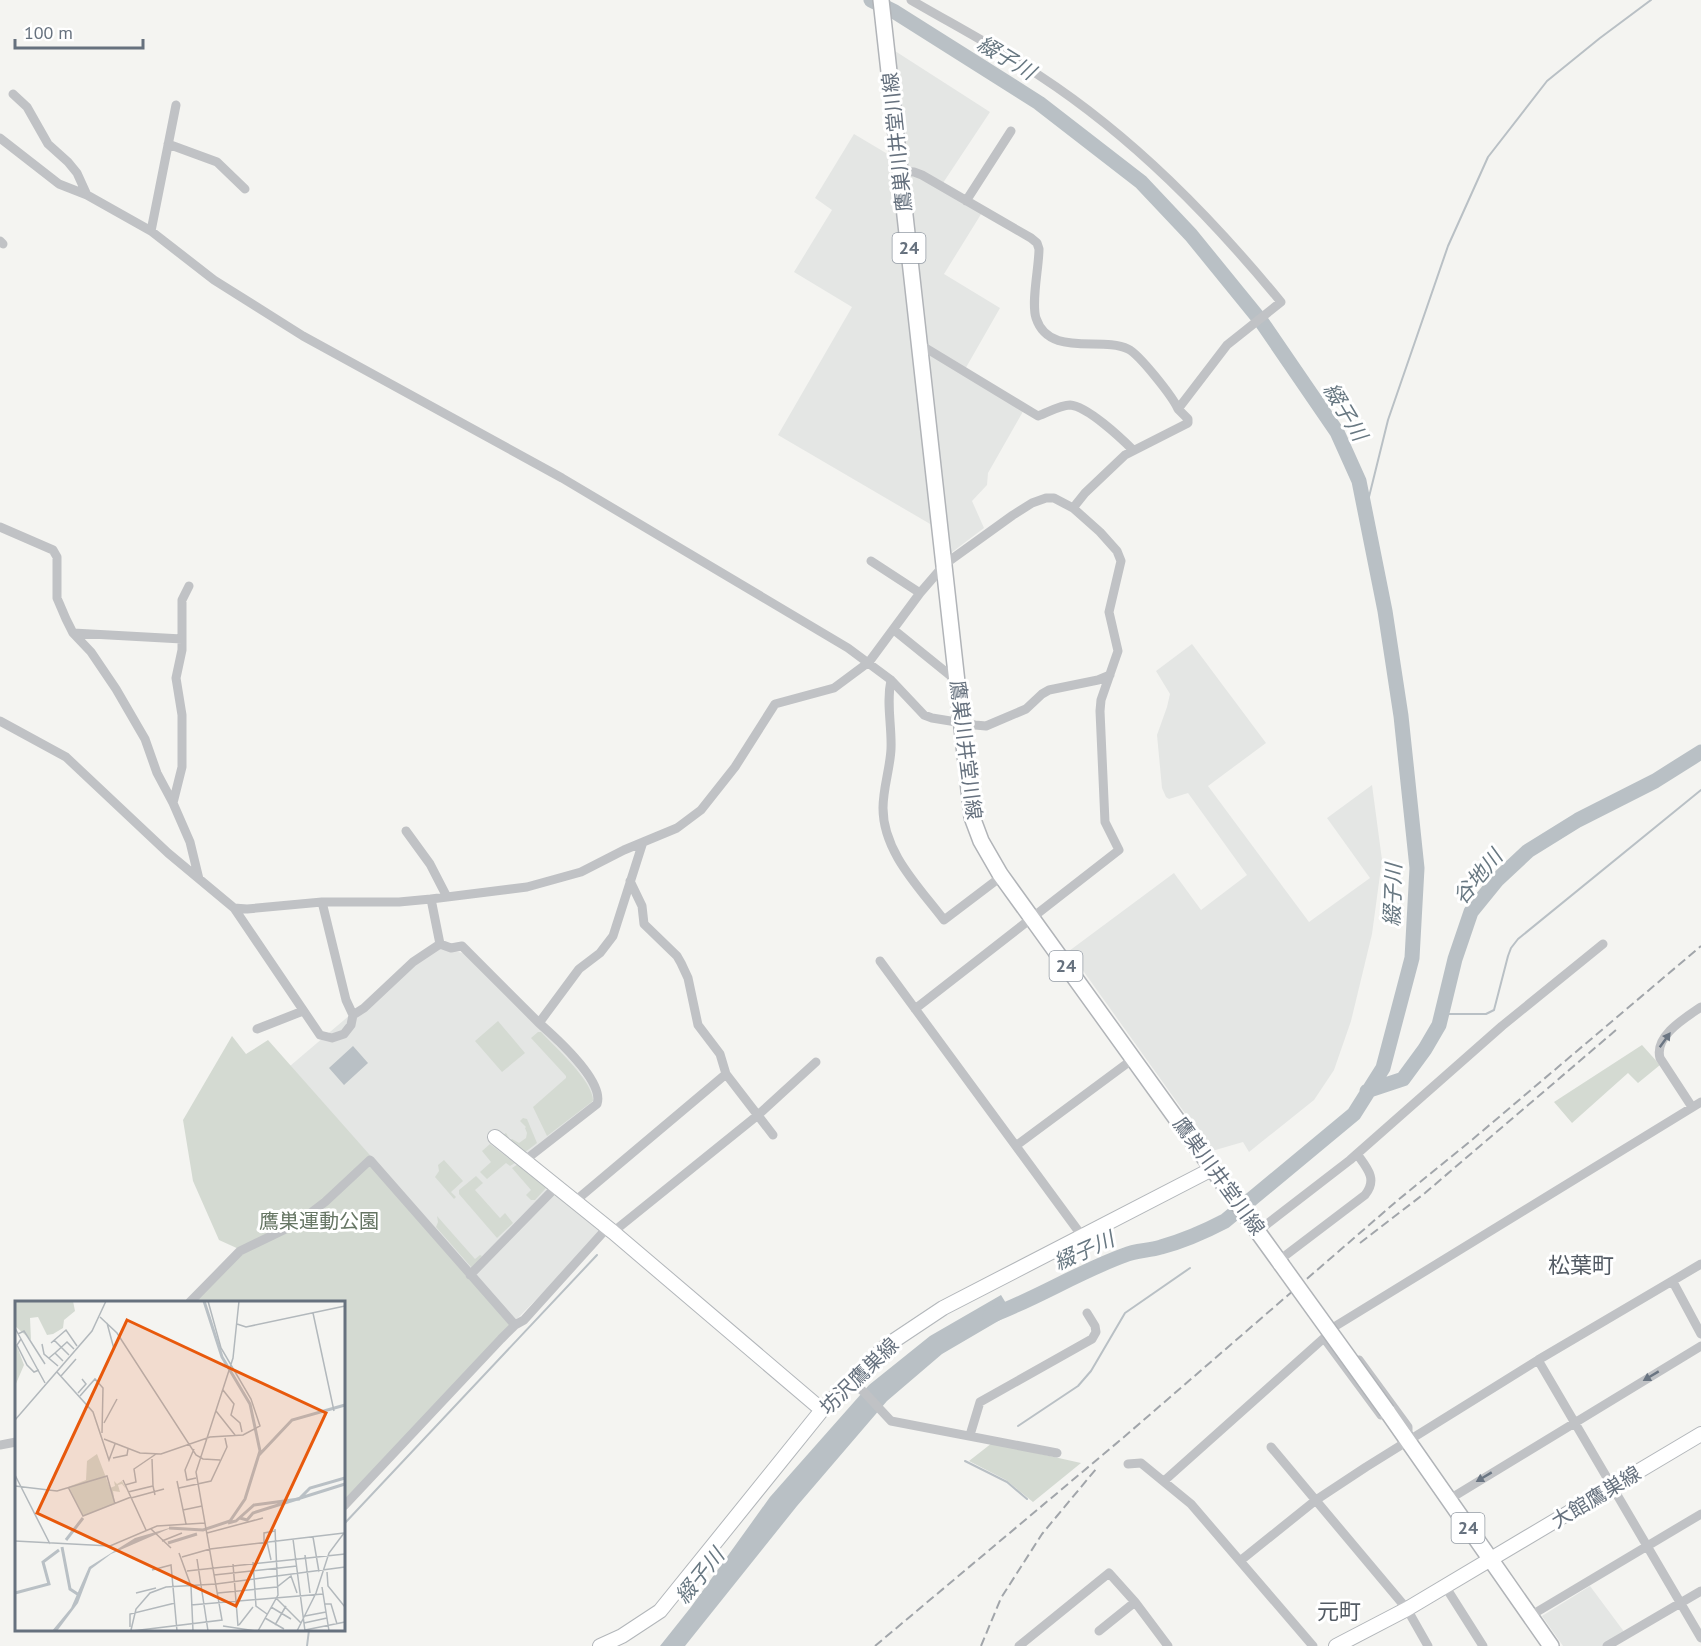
<svg xmlns="http://www.w3.org/2000/svg" width="1701" height="1646" font-family="'PT Sans','Noto Sans JP',sans-serif">
	<style>
		.built { fill: #e4e6e4 }
		.green { fill: #d4dad2 }
		.water { fill: #b9c0c5 }
		.lines { fill: none; stroke-linecap: round; stroke-linejoin: round }
		.stream { stroke: #b9c0c5; stroke-width: 2 }
		.river { stroke: #b9c0c5; stroke-width: 15 }
		.secondary-casing { stroke: #b2b6ba; stroke-width: 16 }
		.primary-casing { stroke: #b1b4b8; stroke-width: 18 }
		.street { stroke: #c0c2c5; stroke-width: 9 }
		.secondary { stroke: #fff; stroke-width: 14 }
		.primary { stroke: #fff; stroke-width: 15 }
		.rail { stroke: #a1a5aa; stroke-width: 2; stroke-dasharray: 9 4.5; stroke-linecap: butt }
		.primary-bridge-casing { stroke: #b1b4b8; stroke-width: 18; stroke-linecap: butt }
		.primary-bridge { stroke: #fff; stroke-width: 15 }
		.oneway { fill: #6a7582 }
		.labels { text-anchor: middle; stroke-width: 6; stroke-linejoin: round; paint-order: stroke }
		.shield { fill: #fff; stroke: #949ca5; stroke-width: 1.5 }
		.shield-label { font-size: 18px; font-weight: bold; fill: #66717e }
		.street-label { font-size: 20px; fill: #66717e; stroke: #fff }
		.park-label { font-size: 20px; fill: #667664; stroke: #fff }
		.water-label { font-size: 21px; font-style: italic; fill: #687882; stroke: #fff }
		.quarter-label { font-size: 22px; fill: #535b64; stroke: #fff }
		.inset-river { fill: none; stroke: #b9c0c5; stroke-width: 3 }
		.inset-road { fill: none; stroke: #b2b8bc; stroke-width: 1.5 }
		.view { fill: #e8590c; fill-opacity: 0.15; stroke: #e8590c; stroke-width: 3 }
		.inset-edge { fill: none; stroke: #66717e; stroke-width: 3 }
	</style>
	<rect width="100%" height="100%" fill="#f4f4f1"/>
	<!-- built -->
	<path class="built" d="M881,42L990,112L941,186L983,211L944,274L1000,308L964,371L1025,408L988,473L987,485L972,501L984,528L951,553L945,549L937,528L778,435L852,307L794,272L832,210L815,198L854,134L891,156Z
		M1192,644L1266,743L1208,786L1309,922L1370,878L1327,818L1372,785L1382,860L1372,934L1351,1021L1334,1070L1314,1100L1249,1152L1243,1142L1212,1151L1069,951L1174,873L1201,910L1247,875L1188,793L1169,799L1166,797L1162,788L1157,735L1167,707L1170,694L1156,671Z
		M431,946L463,953L474,960L575,1065L595,1093L594,1102L523,1167L600,1230L575,1260L516,1320L290,1066Z
		M1590,1586L1625,1633L1603,1646H1563L1542,1616Z"/>
	<!-- green -->
	<path class="green" d="M498,1021L525,1053L502,1072L475,1041Z
		M538,1032H541C555,1047 594,1082 593,1101L547,1136L533,1107L566,1078V1076L531,1038Z
		M232,1036L246,1054L268,1040L516,1320L344,1506V1302H191L241,1250L219,1240L193,1181L183,1120Z
		M1642,1045L1660,1065L1638,1083L1628,1073L1572,1123L1554,1102Z
		M523,1118L527,1119L537,1143L524,1153L503,1135L506,1133L510,1140L512,1139L519,1143L526,1138L527,1133L525,1128L526,1127L520,1121Z
		M490,1144L515,1163L510,1166L506,1163L487,1179L480,1172L491,1162L482,1151Z
		M444,1160L463,1181L451,1192L456,1197L454,1199L435,1177L439,1171L438,1165Z
		M518,1164L546,1188L535,1200H531L526,1195L531,1190L512,1168Z
		M476,1176L483,1183L475,1190L500,1218L505,1213L513,1223L497,1238L459,1194V1190Z
		M437,1216L475,1259L480,1255L482,1256L472,1268L436,1227L438,1222Z
		M992,1443L1081,1463L1033,1502L1006,1480L969,1461Z"/>
	<!-- water -->
	<path class="water" d="M353,1046L368,1063L344,1085L329,1068Z
		M1001,1295L1012,1313L942,1354L887,1401L797,1506L685,1646H660L691,1607L770,1497L869,1385L930,1336Z"/>
	<g class="lines">
		<!-- stream -->
		<path class="stream" d="M1366,509L1388,420L1448,246L1488,157L1547,81L1600,38L1651,0
			M1442,1014H1486L1494,1010L1508,956L1511,948L1518,939L1701,790
			M1018,1426L1078,1386L1091,1371L1125,1313L1190,1268
			M965,1461L1007,1482L1027,1499
			M344,1524L597,1255
			M307,1646L309,1630"/>
		<!-- river -->
		<path class="river" d="M871,0L895,12L1039,103L1141,182L1191,235L1261,321L1337,432L1359,481L1385,611L1401,716L1417,868L1412,958L1383,1068L1354,1114L1225,1221C1204,1232 1183,1241 1161,1247C1149,1251 1136,1250 1125,1255C1078,1272 1036,1299 990,1316
			M1367,1091L1403,1079L1425,1049L1439,1025L1455,959L1471,912L1497,880L1528,851L1578,820L1655,781L1701,752"/>
		<!-- secondary casing -->
		<g class="secondary-casing">
			<path id="secondary" d="M495,1137L613,1232L822,1410
				M600,1646L622,1636L660,1611L822,1410L886,1346L943,1308L1214,1168
				M1336,1646L1407,1609L1701,1434"/>
		</g>
		<!-- primary casing -->
		<g class="primary-casing">
			<path id="primary" d="M881,0L972,817L981,841L1000,874L1281,1264
				M1387,1411L1551,1646"/>
		</g>
		<!-- street -->
		<path class="street" d="M911,0C954,25 998,48 1040,76C1133,137 1211,217 1281,302L1227,345L1178,409L1188,419V423L1125,455L1085,493L1073,508
			M13,94L27,107L48,144L68,162L77,173L87,195
			M0,138L59,184L87,195L151,231L214,280L303,336L562,478L848,648L891,680L924,715L932,718L975,725L986,726L1026,709L1042,694L1049,690L1098,680L1110,675
			M168,144L217,162L245,189
			M900,171L914,172L922,175L1031,238L1037,243L1039,249C1039,267 1031,302 1036,318C1049,358 1101,336 1128,349C1139,354 1173,397 1178,409
			M966,201L1011,131
			M151,231L176,105
			M0,241L3,244
			M919,344L1038,416C1047,413 1060,405 1070,405C1087,406 1121,438 1133,450
			M0,527L53,550L57,557V598L66,619L73,633L91,652L116,689L145,739L157,773L173,803L190,842L199,879
			M871,561L920,593
			M894,630L957,681
			M73,633L182,639
			M891,680C886,703 892,726 891,749C890,769 883,788 883,808C883,852 919,887 944,920L1002,876
			M0,721L66,757L168,853L234,908L320,1035L332,1038L344,1034L351,1025L353,1015L346,1000L322,902
			M173,803L182,767V715L176,678L182,650V600L189,586
			M406,831L430,864L447,897
			M630,881L642,906L644,924L677,956L681,963L688,978L698,1025L720,1054L726,1074
			M234,908L247,909L322,902H399L431,899L527,887L581,872L624,850L677,828L701,810L735,767L775,704L834,688L869,662L920,593L945,564L1013,515L1032,503L1046,498H1054L1073,508L1100,532L1117,551L1121,561L1109,612L1118,651L1101,700L1100,711L1105,822L1119,850L915,1009
			M440,944L451,948L462,946L539,1023
			M880,961L1082,1236
			M353,1015L364,1008L413,962L440,944L431,899
			M257,1029L303,1011
			M1692,1107L1660,1058C1654,1036 1685,1018 1701,1007
			M1017,1145L1133,1059
			M524,1161L597,1104C605,1082 555,1037 539,1023L579,969L600,953L613,936L643,842
			M574,1202L726,1074L773,1135
			M1258,1231L1350,1160L1502,1026L1603,944
			M613,1232L758,1115L816,1062
			M1286,1255L1365,1195C1378,1179 1367,1168 1357,1154
			M470,1275L556,1187
			M1673,1282L1701,1334
			M190,1302L240,1251L296,1224L325,1202L370,1160L515,1325
			M1324,1338L1381,1415
			M1359,1360L1408,1427V1438
			M1538,1360L1701,1638
			M850,1381L864,1392L891,1421L1057,1453
			M970,1435L980,1402L1092,1339L1096,1332L1095,1326L1087,1313
			M0,1445L16,1442
			M1271,1447L1407,1609L1428,1646
			M1128,1464L1141,1463L1191,1504L1313,1646
			M1164,1481L1324,1338L1334,1327L1701,1102
			M1448,1500L1701,1346
			M344,1506L501,1339L515,1325L524,1320L607,1228
			M1240,1561L1316,1500L1366,1467L1538,1360L1701,1264
			M1445,1586L1483,1646
			M1530,1616L1701,1514
			M1099,1631L1135,1602
			M1019,1646L1109,1573L1135,1602L1168,1646
			M1607,1646L1701,1591"/>
		<!-- secondary -->
		<use href="#secondary" class="secondary"/>
		<!-- primary -->
		<use href="#primary" class="primary"/>
		<!-- rail -->
		<path class="rail" d="M1360,1243L1425,1193L1616,1030
			M875,1646L1124,1437L1398,1200L1473,1139L1701,946
			M981,1646L1001,1598L1042,1534L1096,1469"/>
		<!-- primary-bridge casing -->
		<g class="primary-bridge-casing">
			<path id="primary-bridge" d="M1281,1264L1387,1411"/>
		</g>
		<!-- primary-bridge -->
		<use href="#primary-bridge" class="primary-bridge"/>
	</g>
	<!-- one-way arrows -->
	<defs><path id="oneway-solid" d="M-6-.8H1V-3.2L6.5 0L1 3.2V.8H-6Z" transform="scale(1.5)"/></defs>
	<g class="oneway">
		<use href="#oneway-solid" transform="translate(1665 1040) rotate(-54)"/>
		<use href="#oneway-solid" transform="translate(1651 1376) rotate(149)"/>
		<use href="#oneway-solid" transform="translate(1484 1477) rotate(149)"/>
	</g>
	<g class="labels">
		<!-- shield labels -->
		<g class="shield">
			<rect x="892.5" y="233" width="33" height="30" rx="4.5"/>
			<rect x="1049.5" y="951" width="33" height="30" rx="4.5"/>
			<rect x="1451.5" y="1513" width="33" height="30" rx="4.5"/>
		</g>
		<g class="shield-label">
			<text x="909" y="254">24</text>
			<text x="1066" y="972">24</text>
			<text x="1468" y="1534">24</text>
		</g>
		<!-- street labels -->
		<g class="street-label">
			<text transform="translate(897 142) rotate(-96)" y="7">鷹巣川井堂川線</text>
			<text transform="translate(966 750) rotate(83)" y="7">鷹巣川井堂川線</text>
			<text transform="translate(1219 1176) rotate(54)" y="7">鷹巣川井堂川線</text>
			<text transform="translate(859 1376) rotate(-44)" y="7">坊沢鷹巣線</text>
			<text transform="translate(1596 1497) rotate(-31)" y="7">大館鷹巣線</text>
		</g>
		<!-- park labels -->
		<g class="park-label">
			<text x="319" y="1228">鷹巣運動公園</text>
		</g>
		<!-- water labels -->
		<g class="water-label">
			<text transform="translate(1006 58) rotate(31)" y="7">綴子川</text>
			<text transform="translate(1345 412) rotate(59)" y="7">綴子川</text>
			<text transform="translate(1478 877) rotate(-50)" y="7">谷地川</text>
			<text transform="translate(1393 895) rotate(-88)" y="7">綴子川</text>
			<text transform="translate(1084 1251) rotate(-24)" y="7">綴子川</text>
			<text transform="translate(700 1576) rotate(-51)" y="7">綴子川</text>
		</g>
		<!-- quarter labels -->
		<g class="quarter-label">
			<text x="1581" y="1273">松葉町</text>
			<text x="1339" y="1619">元町</text>
		</g>
	</g>
	<!-- overview -->
	<g transform="translate(15 1301)">
		<rect width="330" height="330" fill="#f4f4f1"/>
		<path d="M0,0H58L60,10L49,19L48,27L38,33L32,34L23,16L15,17L16,39L0,25ZM0,40L9,64L0,85ZM82,153L95,187L100,185L99,180L102,183L107,180L111,188L107,183L103,184L105,191L98,190L100,202L68,215L53,186L71,179L72,160Z" fill="#d4dad2"/>
		<path d="M158,226L96,253L76,268L63,302L42,330H37L56,307L74,266L120,237Z" fill="#b9c0c5"/>
		<path class="inset-river" d="M244,154L277,119L330,104M225,217L232,219L238,212L330,183M213,222L221,220L239,204L284,198L295,187L330,177M154,227L188,229L215,220L230,198L245,150L235,103L207,56L189,0M51,239L68,217M153,242L182,233M47,246L55,288L64,294M0,292L34,283L28,261L44,249"/>
		<path class="inset-road" d="M298,12L319,110M85,16L102,32L181,154L188,158L205,159M92,22L99,48M222,23L231,26L330,5M0,27L30,82M3,33L9,30L30,63M6,38L2,44L12,64L19,71L24,69M39,39L54,54M36,42L51,29L62,45M27,43L29,53L43,65M40,52L52,41L59,48M34,57L40,52L48,60M42,71L78,111L94,159L100,143M46,75L61,58M208,89L219,103L216,114L225,122L227,131M63,92L71,83L67,78M65,95L80,78L88,87L87,132M201,110L220,134M0,119L77,30L91,0M89,122L102,98M89,138L125,152L146,153L195,136L228,134L245,125L236,98L206,47L193,0M179,148L170,169L172,179L181,177M98,157L112,154L113,148M137,158L138,185M0,174L35,243M108,179L131,229M162,180L171,223M110,184L121,181L119,168L141,153M0,185L42,190L92,175L100,203M53,186L68,215L116,196M164,187L196,180L212,146L210,137M113,191L138,185L140,194M116,197L149,188M168,209L187,205M136,228L156,247M192,232L248,217M298,236L304,271M278,238L290,330M0,240L95,245L142,225L190,222M147,240L167,232M249,241V232L260,230M252,241L256,259M164,252L176,285L178,330M290,254L295,292M167,256L195,248L329,232M182,258L193,330M238,261L241,305L252,313M218,263L223,325M137,269L156,264L162,330M172,270L330,253M312,271L313,285L330,306M199,274L282,265M201,283L330,266M307,286L314,330M121,292L141,287M203,292L262,286L276,275L282,292M261,297L286,322M309,303H316L322,323M176,304L308,293M256,306L276,318M290,315L311,311M250,317L269,328M289,322L312,317M224,324L238,306M260,324L271,305M208,325L241,330M115,326V313L160,302M116,329L121,308L135,292L151,286L201,283M290,329L330,321M117,330L207,319L181,171L218,57L224,0M243,330L263,294L260,228M282,330L301,292L314,252L329,232"/>
		<path class="view" d="M112,19L311,112L221,305L22,212Z"/>
		<rect width="330" height="330" class="inset-edge"/>
	</g>
	<!-- scale -->
	<path d="M15 39v9h128v-9" fill="none" stroke="#66717e" stroke-width="3"/>
	<text x="24" y="39" font-size="18" fill="#66717e" stroke="#ffffff" stroke-width="4.5" paint-order="stroke">100 m</text>
</svg>
